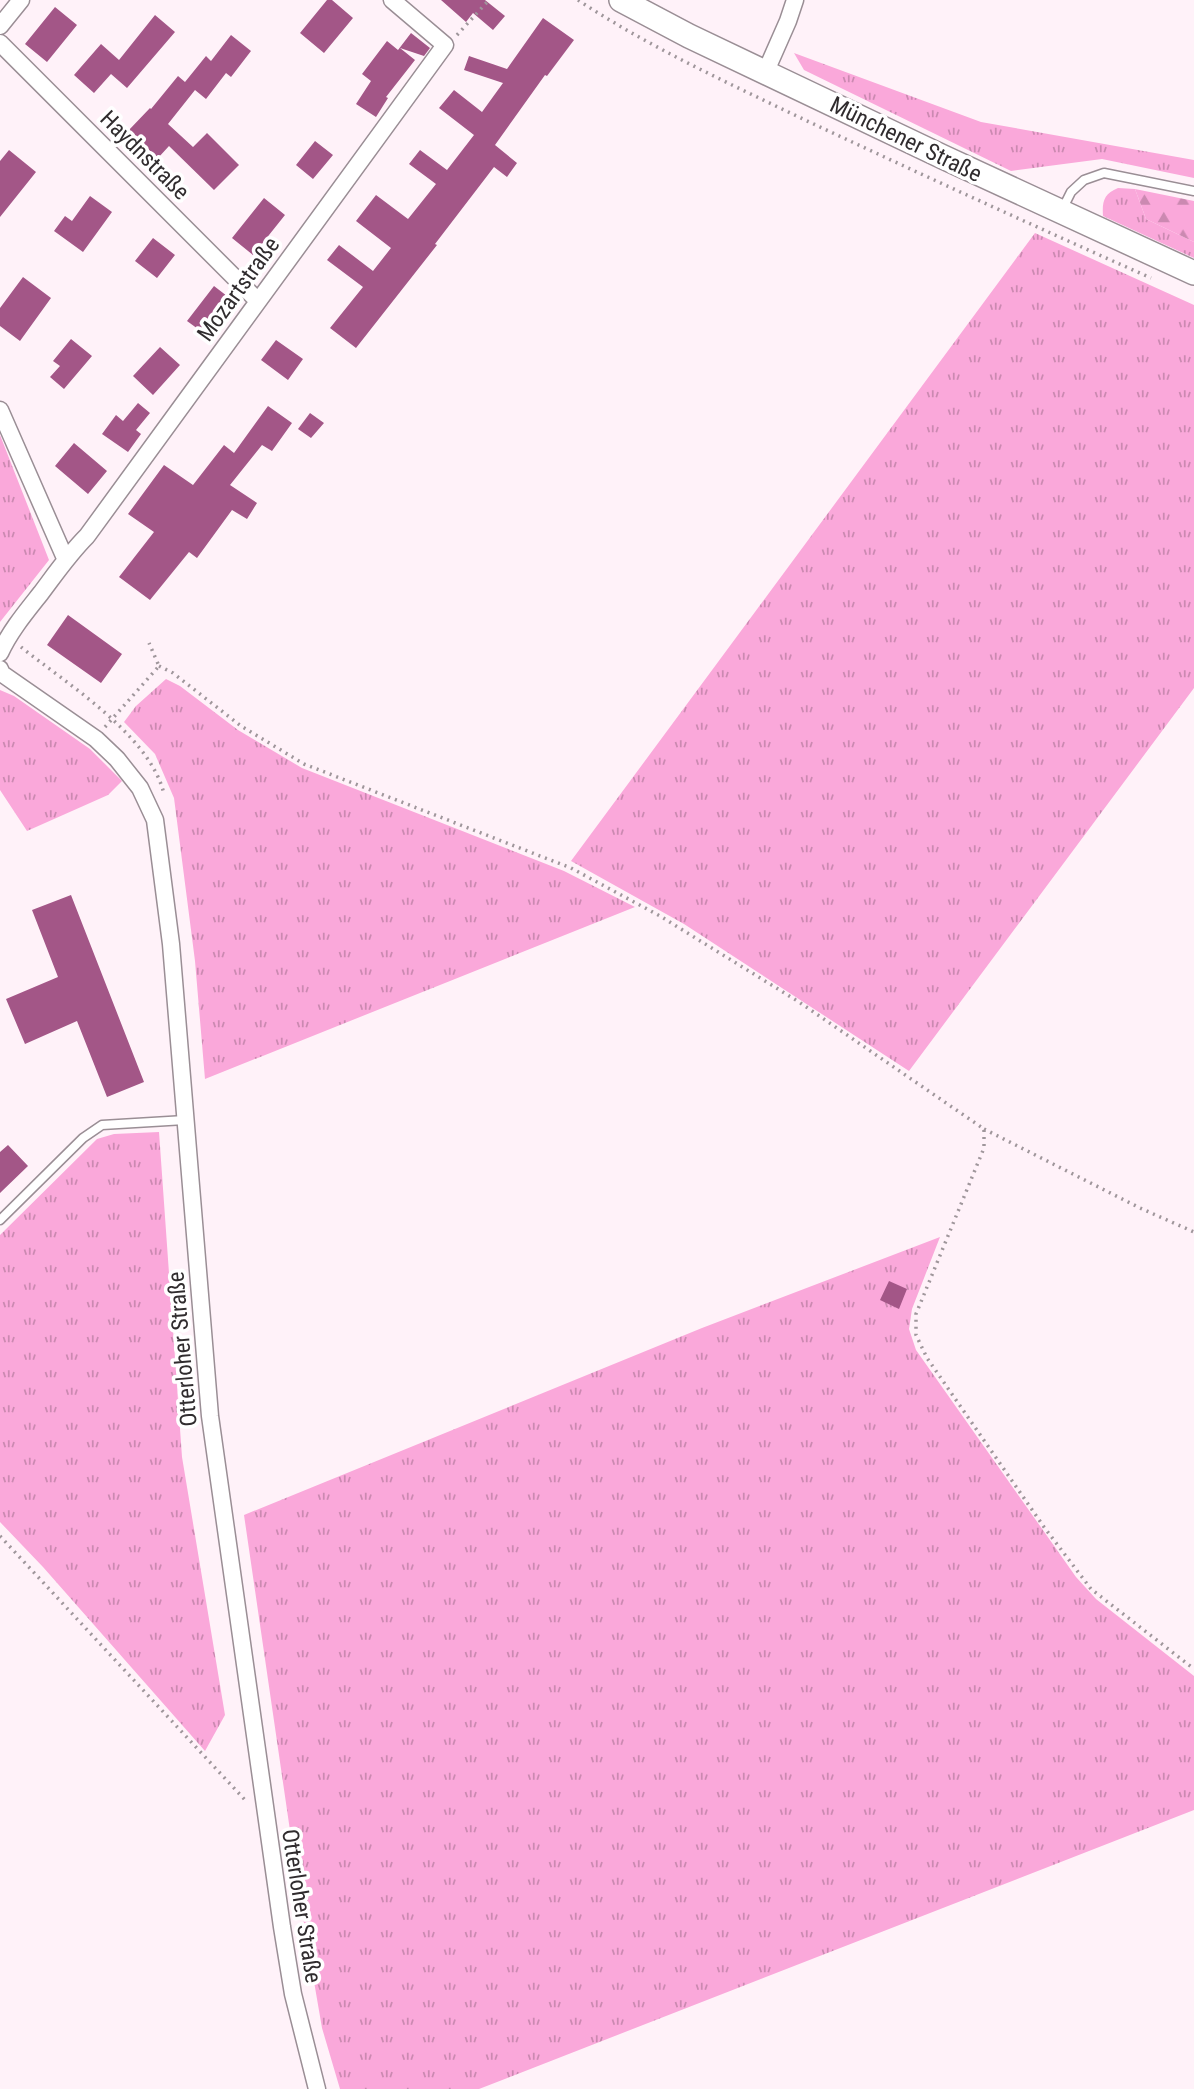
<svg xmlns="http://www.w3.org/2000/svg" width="1194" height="2089" font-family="'Roboto Condensed',sans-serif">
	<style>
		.grass { fill: url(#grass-tufts) }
		.forest { fill: url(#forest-firs) }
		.building { fill: #a35687 }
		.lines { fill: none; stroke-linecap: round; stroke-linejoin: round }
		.service-casing { stroke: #9a8e95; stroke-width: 11 }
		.minor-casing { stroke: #9a8e95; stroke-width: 19 }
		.secondary-casing { stroke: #9a8e95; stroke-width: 26 }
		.path { stroke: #9f969b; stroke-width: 3.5; stroke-dasharray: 2 5; stroke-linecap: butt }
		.service { stroke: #fff; stroke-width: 8 }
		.minor { stroke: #fff; stroke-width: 16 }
		.secondary { stroke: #fff; stroke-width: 23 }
		.labels { text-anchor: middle; stroke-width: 7; stroke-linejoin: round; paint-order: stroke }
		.street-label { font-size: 23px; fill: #302c2e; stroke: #fff }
	</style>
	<defs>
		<pattern id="grass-tufts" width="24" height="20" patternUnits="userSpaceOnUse" patternTransform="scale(1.75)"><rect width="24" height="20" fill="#faa8da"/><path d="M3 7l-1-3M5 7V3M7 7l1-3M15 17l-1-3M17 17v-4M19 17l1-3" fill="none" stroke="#cb89b1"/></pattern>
		<pattern id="forest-firs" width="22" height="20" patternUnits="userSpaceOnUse" patternTransform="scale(1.75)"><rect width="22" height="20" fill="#faa8da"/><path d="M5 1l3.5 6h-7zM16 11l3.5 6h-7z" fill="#cb89b1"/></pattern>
	</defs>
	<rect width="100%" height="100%" fill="#fff2f9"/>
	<!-- grass -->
	<path class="grass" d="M794,53L981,122L1194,160V178L1102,159L1011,171L804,70Z
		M1118,188L1135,189L1146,219L1194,242V258L1103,216C1102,201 1104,194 1118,188Z
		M1035,233L1194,305V688L909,1071L684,924L571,861Z
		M0,435L49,560L0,622Z
		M166,679L180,686L238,730L302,768L564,871L635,907L205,1079L195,961L174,798L155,754L124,722L136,706Z
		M0,690L14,696L90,749L122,781L108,795L27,831L0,790Z
		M159,1132L182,1457L225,1715L205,1751L43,1567L0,1522V1235L97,1139L114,1134Z
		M940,1237L912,1309L909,1329L916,1350L1076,1577L1096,1599L1194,1676V1810L479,2089H340L322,2028L301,1906L244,1515L702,1328Z"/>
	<!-- forest -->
	<path class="forest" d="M1135,189L1194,201V242L1146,219Z"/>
	<!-- building -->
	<path class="building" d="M327,0H332L353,18L324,53L300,33Z
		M441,0H485L505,16L493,30L473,13L466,22Z
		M55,7L77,25L47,62L25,44Z
		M155,15L175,32L127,88L111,74L94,93L74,75L101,44L119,60Z
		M543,18L574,40L547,76L545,75L495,145L517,163L507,177L494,167L435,244L437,245L356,348L330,328L363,287L327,260L339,245L373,271L391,248L356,221L376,195L408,219L436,184L409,164L420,150L447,170L474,135L439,108L454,90L482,112L503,83L464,70L469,56L507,69Z
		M411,33L430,48L424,56L400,48L415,60L386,97L388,98L376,117L356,104L371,81L362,74L387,41L398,50Z
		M231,35L251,51L231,77L226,73L206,99L195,90L168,124L193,147L207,133L239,165L214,190L169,146L158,158L128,131L150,108L151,109L178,76L185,82L206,56L211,61Z
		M315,141L333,155L313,179L296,165Z
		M9,150L36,172L0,217V161Z
		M90,196L112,212L83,252L54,231L65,216L72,221Z
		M264,198L285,215L253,255L232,238Z
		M153,238L175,255L157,278L135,261Z
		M23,277L51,298L20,341L0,326V308Z
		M214,286L236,303L209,337L187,321Z
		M71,339L92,356L64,389L50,377L60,366L53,361Z
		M276,340L303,359L288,380L261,360Z
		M160,347L180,365L153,395L133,376Z
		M138,403L150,413L136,430L141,434L128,452L102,434L116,415L123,421Z
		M268,406L292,423L272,451L262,445L230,485L257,503L247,519L232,510L197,558L189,552L150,600L119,577L154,532L128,514L164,465L193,485L224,445L234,453Z
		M310,413L324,423L311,438L298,429Z
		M74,443L107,471L88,494L55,466Z
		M68,615L122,654L101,683L47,645Z
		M71,895L144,1082L107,1097L77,1021L25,1044L6,999L58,977L32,910Z
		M8,1145L28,1166L0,1193V1152Z
		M889,1281L907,1289L899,1309L880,1300Z"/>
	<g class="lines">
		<!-- service casing -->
		<g class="service-casing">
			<path id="service" d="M1062,210L1071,192L1084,180L1104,173L1194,191
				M0,1220L83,1138L102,1125L185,1120"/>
		</g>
		<!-- minor casing -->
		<g class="minor-casing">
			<path id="minor" d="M0,26L21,0
				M0,43L257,300
				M766,71L788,21L795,0
				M0,410L65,558
				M0,653C10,631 26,612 41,593C56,573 69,554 87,536L445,45L392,0
				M0,669L1,673L96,739L117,759L140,788L155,820L171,944L210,1416L282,1927L293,1994L317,2089"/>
		</g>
		<!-- secondary casing -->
		<g class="secondary-casing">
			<path id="secondary" d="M621,0L689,36L943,157L1194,273"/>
		</g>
		<!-- path -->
		<path class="path" d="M578,0C649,47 726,82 803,119C918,173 1034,226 1151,278
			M457,35L489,0
			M21,647C67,684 150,735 164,794
			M159,666L173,673L241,726L304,764L571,868L660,916L799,1002L984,1129V1148L916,1314V1335L927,1358L1044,1527L1091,1589L1194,1669
			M105,727L159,666L149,643
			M984,1129L1140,1208L1194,1232
			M0,1536L246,1801"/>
		<!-- service -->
		<use href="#service" class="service"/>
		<!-- minor -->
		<use href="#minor" class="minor"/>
		<!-- secondary -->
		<use href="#secondary" class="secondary"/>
	</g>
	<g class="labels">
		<!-- street labels -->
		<g class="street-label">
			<text transform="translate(906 139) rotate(26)" y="8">Münchener Straße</text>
			<text transform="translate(145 155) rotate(45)" y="8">Haydnstraße</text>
			<text transform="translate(238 289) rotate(-54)" y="8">Mozartstraße</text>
			<text transform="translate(182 1349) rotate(-95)" y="8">Otterloher Straße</text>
			<text transform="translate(302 1906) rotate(81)" y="8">Otterloher Straße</text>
		</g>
	</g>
</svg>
